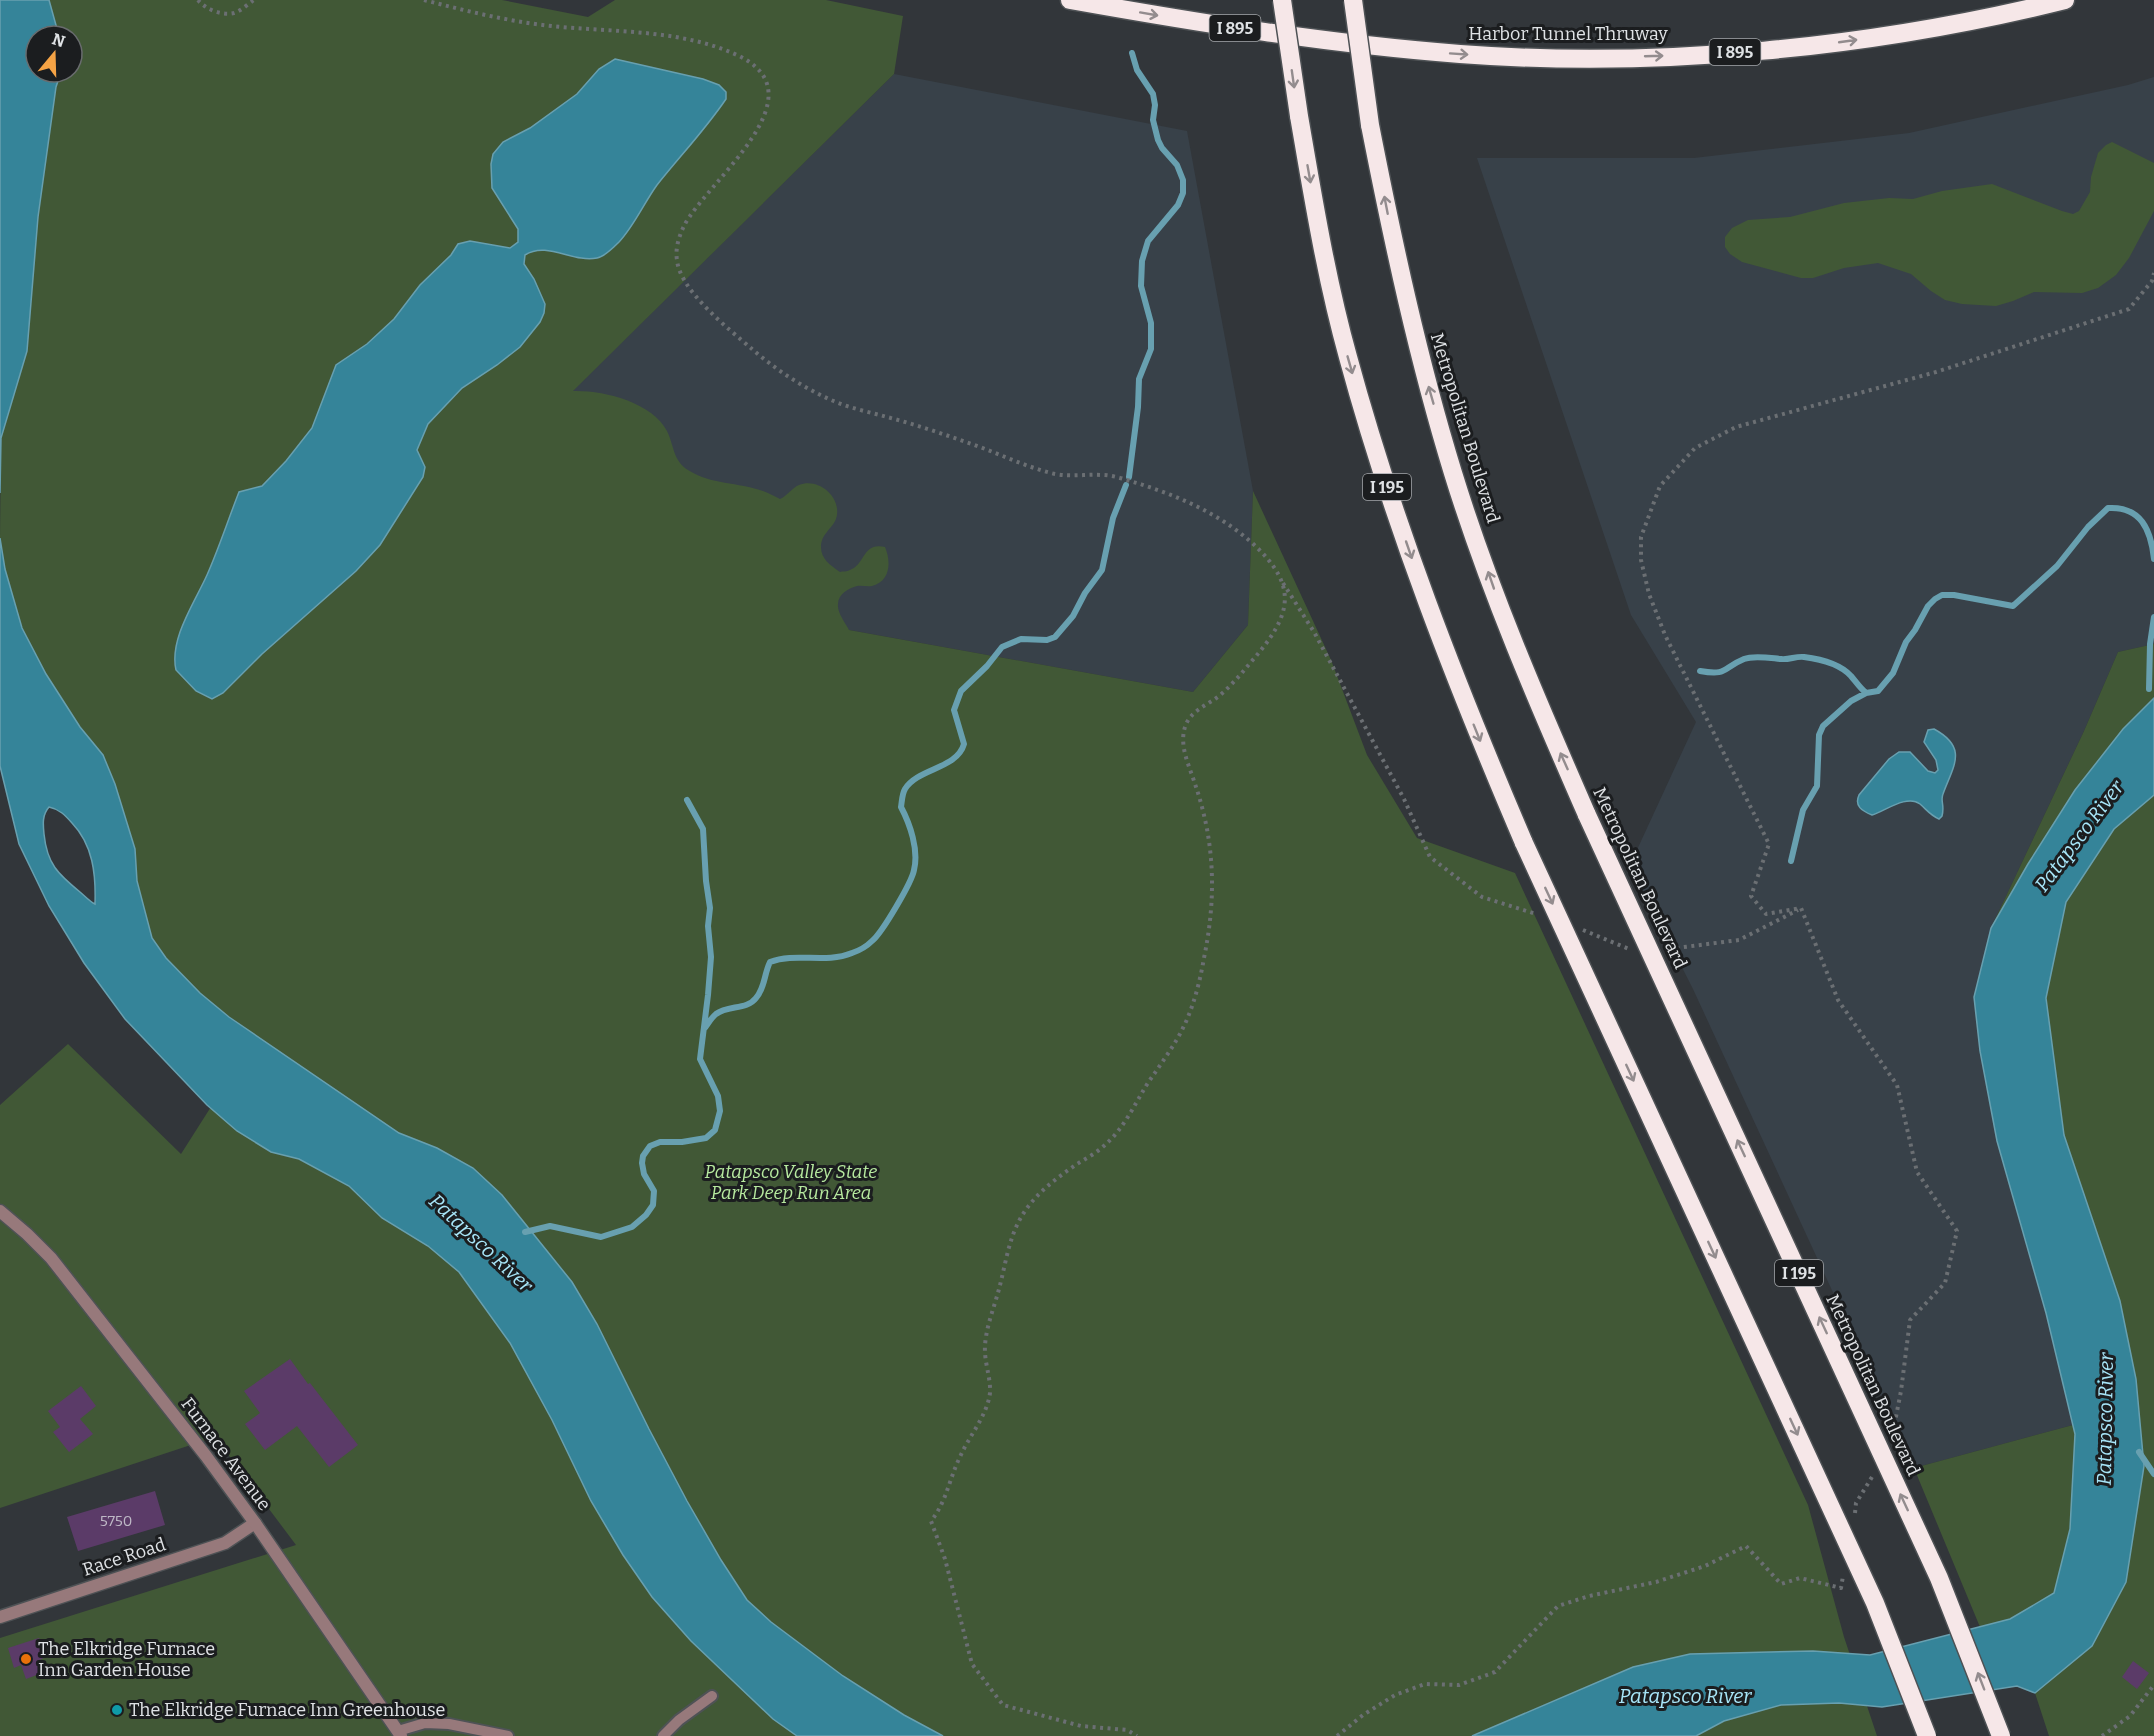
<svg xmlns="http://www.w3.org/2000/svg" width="2154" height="1736" font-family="Bitter,serif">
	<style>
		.built { fill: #384149 }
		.green { fill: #415836 }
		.water { fill: #358499; stroke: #68a0b0; stroke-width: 1.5; fill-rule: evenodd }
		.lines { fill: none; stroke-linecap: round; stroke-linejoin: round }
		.stream { stroke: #68a0b0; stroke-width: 6 }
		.building { fill: #5b3b68 }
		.service-casing { stroke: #4e5255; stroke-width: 14 }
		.minor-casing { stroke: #4e5255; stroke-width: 15 }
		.tertiary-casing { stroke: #4e5255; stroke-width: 15 }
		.motorway-casing { stroke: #4e5255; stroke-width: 21 }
		.path { stroke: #6b6f73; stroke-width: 4; stroke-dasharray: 3 4.5; stroke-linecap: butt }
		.service { stroke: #97797b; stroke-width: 10 }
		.minor { stroke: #97797b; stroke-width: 12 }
		.tertiary { stroke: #97797b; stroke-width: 12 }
		.motorway { stroke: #f6e7e8; stroke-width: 18 }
		.motorway-bridge-casing { stroke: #4e5255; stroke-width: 21; stroke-linecap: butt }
		.motorway-bridge { stroke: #f6e7e8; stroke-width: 18 }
		.oneway { stroke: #938c8e }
		.food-dot { fill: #e8710a; stroke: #1b1d1f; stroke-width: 2 }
		.culture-dot { fill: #0f9aa8; stroke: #1b1d1f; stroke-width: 2 }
		.labels { text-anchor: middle; stroke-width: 6; stroke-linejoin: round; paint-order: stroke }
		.number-label { font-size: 15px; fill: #beb8c6 }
		.shield { fill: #1b1d1f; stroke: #a4a7aa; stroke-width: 1.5 }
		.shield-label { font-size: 16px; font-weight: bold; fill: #dfe2e5 }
		.street-label { font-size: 18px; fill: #dfe2e5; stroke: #1b1d1f }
		.park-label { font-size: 18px; font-style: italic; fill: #b7ea9f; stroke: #1b1d1f }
		.poi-label { font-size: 18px; fill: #dfe2e5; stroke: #1b1d1f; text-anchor: start }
		.water-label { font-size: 20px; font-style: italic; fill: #a8e6f9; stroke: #1b1d1f }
	</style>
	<rect width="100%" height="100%" fill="#32363a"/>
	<!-- built -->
	<path class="built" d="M894,74L1187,131L1253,491L1248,625L1193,692L728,608L545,418Z
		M2154,77V644L2118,652L2084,731L1991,928L1974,997L2073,1425L1914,1468L1693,989L1630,865L1696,722L1631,615L1477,158H1694L1909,133L2128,85Z"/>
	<!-- green -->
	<path class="green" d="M49,0H502L588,17L615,0H826L903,16L894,74L573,391C603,390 652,402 667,431C674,445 673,461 688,470C711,485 738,482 763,491C769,493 774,496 780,499C787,496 792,488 799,485C819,477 843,498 836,519C832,529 821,534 821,547C821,559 830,565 840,572C843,571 847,572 850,570C866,564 862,542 885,547C891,561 891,581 872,586C867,587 862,585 857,586C849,588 838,594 838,604C837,613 845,622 849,630L1193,692L1248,625L1253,491L1331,660L1367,755L1417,838L1515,873L1808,1505L1844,1637L1877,1736H0V1638L296,1545L215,1437L0,1508V1105L68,1044L181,1154L256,1036L229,1017L200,993L166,958L152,938L137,881L135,849L115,784L103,755L80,727L46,674L22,628L5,569L0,538L1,438L27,351L38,217L56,87L61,72H72V36H59Z
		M2112,142L2154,163V211L2129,258L2116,275L2098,288L2082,293L2034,292L2013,301L1996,306L1962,304L1945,300L1931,291L1911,274L1878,263L1844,268L1813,278H1801L1742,262L1730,254L1725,247V237L1732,228L1748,220L1790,217L1844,203L1889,198L1913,199L1942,191L1992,184L2062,211L2073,214L2079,211L2090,192L2091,177L2098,153L2106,145Z
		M2154,644V1736H2049L2035,1693L1980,1627L1914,1468L2073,1425L2046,1313L1997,1141L1980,1051L1974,997L1991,928L2084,731L2118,652Z"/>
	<!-- water -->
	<path class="water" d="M0,0H49L59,36H36V72H61L56,87L38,217L27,351L1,438L0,493Z
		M615,59L703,79L719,85L726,92V99C705,130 680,156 657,185C644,203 634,226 619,242C614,247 604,257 597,258C573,263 547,241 525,255L524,264L534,279L545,304L544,313L540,322L520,347L497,365L462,388L428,424L417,450L425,467L423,477L380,545L356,571L262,654L223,693L212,699L196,691L176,670C169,639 195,602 207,575C219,548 228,520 239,492L262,486L286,461L312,428L336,365L367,344L394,319L420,285L451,255L458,244L470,241L510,248L518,242V229L492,188L491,164L493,154L503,142L530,128L577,94L599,69Z
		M0,538L5,569L22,628L46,674L80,727L103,755L115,784L135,849L137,881L152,938L166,958L200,993L229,1017L399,1133L437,1148L473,1168L502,1195L572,1282L597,1324L649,1429L687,1501L721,1560L747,1600L771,1622L843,1676L904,1715L943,1736H797L773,1719L691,1641L652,1597L623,1555L591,1501L552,1420L510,1343L459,1272L428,1246L382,1218L349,1186L299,1159L271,1152L237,1131L207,1105L125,1019L84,963L49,906L19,844L0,766ZM49,807C59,809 65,815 72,823C93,845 96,874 95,904C89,901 85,896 80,892C58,874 47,864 44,834C43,824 42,815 49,807Z
		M2154,698V795L2114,829L2066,902L2046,998L2064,1135L2120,1301L2136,1379L2144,1466L2126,1582L2092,1646L2035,1693L2017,1686L1882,1707L1839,1703L1781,1705L1724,1721L1696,1736H1472L1633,1667L1690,1654L1813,1651L1870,1655L2010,1619L2054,1593L2070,1529L2075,1434L2046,1313L1997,1141L1980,1051L1974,997L1991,928L2028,864L2075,790L2123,729Z
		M1934,729C1969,748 1953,766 1943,794C1940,801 1945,805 1942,816L1939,819C1930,815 1927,810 1920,804C1907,794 1885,811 1872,815C1862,811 1854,806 1859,795L1889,759L1899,752H1910L1928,771L1935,773L1938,770L1936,760L1924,742L1928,730Z"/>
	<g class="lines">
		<!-- stream -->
		<path class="stream" d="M1129,477L1138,407L1139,379L1151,349V323L1141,286L1142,261L1148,241L1178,205L1183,193V180L1177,165L1162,148L1158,140L1153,120L1155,105L1153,94L1137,70L1132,53
			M1700,671C1728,676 1722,668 1744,659C1754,655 1770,658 1781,659C1789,660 1796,656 1804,657C1820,659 1840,664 1851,676C1856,682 1860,688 1866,693
			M2149,689L2150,644L2154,617
			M1791,861L1803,810L1817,786L1819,735L1823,726L1851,701L1866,693L1878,691L1893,673L1906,642L1915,630L1928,606L1935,599L1942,595H1954L2013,606L2057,566L2088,527L2108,508C2141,506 2151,530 2154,559
			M704,1029C708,1024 711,1018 716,1014C728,1005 747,1010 756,998C765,988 764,974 770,962C796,952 825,964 852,953C858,951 867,946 872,941C882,933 912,882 914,870C919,850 910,824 901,807C902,801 902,794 905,789C918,768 957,769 964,744L954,710L961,691L987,666L1002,647L1021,639L1047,640L1055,637L1073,616L1085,593L1102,570L1113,518L1126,485
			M525,1232L550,1226L601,1237L632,1227L646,1215L653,1205L654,1191L644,1174L642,1163L643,1156L650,1146L660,1142H682L706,1138L715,1130L720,1111L718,1096L700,1059L708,995L711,957L708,926L710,908L706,881L703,829L687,800
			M2139,1452L2154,1474"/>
	</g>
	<!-- building -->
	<path class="building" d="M290,1359L308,1384L310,1383L358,1445L329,1467L297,1426L265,1450L245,1424L260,1413L244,1391Z
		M81,1386L96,1406L80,1419L93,1434L69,1452L53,1432L60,1427L48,1411Z
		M155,1491L165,1525L78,1551L67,1517Z
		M39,1638L46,1657L37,1661L42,1673L26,1679L21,1665L14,1668L8,1648Z
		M2133,1661L2149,1673L2137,1689L2122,1677Z"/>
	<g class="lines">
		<!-- service casing -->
		<g class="service-casing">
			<path id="service" d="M398,1731L425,1723L449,1724L508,1736
				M663,1736L679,1720L712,1696"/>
		</g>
		<!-- minor casing -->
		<g class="minor-casing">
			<path id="minor" d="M0,1617L225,1543L255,1523"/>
		</g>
		<!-- tertiary casing -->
		<g class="tertiary-casing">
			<path id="tertiary" d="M0,1211L27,1234L51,1258L206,1456L255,1523L401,1736"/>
		</g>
		<!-- motorway casing -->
		<g class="motorway-casing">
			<path id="motorway" d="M1070,0C1199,23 1329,44 1460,54C1658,69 1872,48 2065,0
				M1299,116C1313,197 1326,278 1348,357C1393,523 1456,684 1524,843
				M1370,125C1393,242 1418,359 1453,473C1489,590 1538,703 1587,815"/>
		</g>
		<!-- path -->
		<path class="path" d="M198,0C205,9 222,16 234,13C241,11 248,4 254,0
			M424,0C474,13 523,25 575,28C629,32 687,32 737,55C824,95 706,182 684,226C679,236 675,249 677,260C680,291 729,329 752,349C775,369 802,387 831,400C849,408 869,412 887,417C914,424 940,433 966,442C996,452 1025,467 1055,474C1072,477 1086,474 1102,475C1114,475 1126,480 1137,483C1178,496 1218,513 1251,542C1301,587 1291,616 1251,662C1241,674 1231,686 1219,696C1206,706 1190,711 1185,727C1179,746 1189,765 1195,784C1200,798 1204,814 1207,829C1215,873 1213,914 1204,958C1200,981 1194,1005 1184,1026C1174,1047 1159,1066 1146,1086C1134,1106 1123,1129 1106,1144C1098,1152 1087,1158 1077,1164C1054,1180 1032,1196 1019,1221C1008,1242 1005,1267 999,1289C994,1308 986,1327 985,1346C984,1362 991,1378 990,1393C987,1416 969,1436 960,1457C949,1479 947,1501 931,1521L945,1559L972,1664L1003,1705L1081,1726L1127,1730L1137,1736
			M1283,583L1314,632L1404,799L1430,857L1482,897L1536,914
			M1583,930L1629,949
			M1669,949L1739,940L1798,910
			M1893,1432L1901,1391L1910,1320L1945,1283L1957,1231L1917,1172L1897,1085L1838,1000L1801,908L1766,914L1751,896L1769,844L1665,635L1649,594L1641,560V537L1660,486L1695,448L1736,427L1936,372L2129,309L2152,281L2154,273
			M1855,1513L1856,1503L1872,1477
			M1337,1736L1363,1715L1395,1695L1425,1684L1459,1685L1495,1672L1558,1606L1589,1596L1656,1582L1705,1566L1746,1546L1781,1584L1800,1578L1841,1588L1843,1576
			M2102,1736L2130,1716L2154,1685"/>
		<!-- service -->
		<use href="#service" class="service"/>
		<!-- minor -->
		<use href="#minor" class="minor"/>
		<!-- tertiary -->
		<use href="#tertiary" class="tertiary"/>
		<!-- motorway -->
		<use href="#motorway" class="motorway"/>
		<!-- motorway-bridge casing -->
		<g class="motorway-bridge-casing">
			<path id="motorway-bridge" d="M1282,0L1299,116
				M1353,0L1370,125
				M1587,815L1939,1578L2001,1736
				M1524,843L1875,1603L1927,1736"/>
		</g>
		<!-- motorway-bridge -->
		<use href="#motorway-bridge" class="motorway-bridge"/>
	</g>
	<!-- one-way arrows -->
	<defs><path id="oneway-shaft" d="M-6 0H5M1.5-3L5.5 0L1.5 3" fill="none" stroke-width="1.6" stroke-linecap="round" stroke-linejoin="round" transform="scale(1.5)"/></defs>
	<g class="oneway">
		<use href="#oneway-shaft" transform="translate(1149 14) rotate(10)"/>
		<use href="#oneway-shaft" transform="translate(1848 41) rotate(-8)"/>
		<use href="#oneway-shaft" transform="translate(1459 54) rotate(4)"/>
		<use href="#oneway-shaft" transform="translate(1654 56) rotate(-2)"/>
		<use href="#oneway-shaft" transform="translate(1293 79) rotate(82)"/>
		<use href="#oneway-shaft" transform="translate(1309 174) rotate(80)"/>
		<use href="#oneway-shaft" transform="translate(1386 205) rotate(-101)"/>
		<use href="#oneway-shaft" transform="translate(1350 365) rotate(74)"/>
		<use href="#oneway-shaft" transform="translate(1431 395) rotate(-106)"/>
		<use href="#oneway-shaft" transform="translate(1409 550) rotate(71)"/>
		<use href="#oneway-shaft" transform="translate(1491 580) rotate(-109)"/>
		<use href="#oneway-shaft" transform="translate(1477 733) rotate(68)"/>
		<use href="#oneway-shaft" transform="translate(1564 761) rotate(-114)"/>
		<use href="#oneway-shaft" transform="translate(1549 896) rotate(65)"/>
		<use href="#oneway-shaft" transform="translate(1630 1073) rotate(65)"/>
		<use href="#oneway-shaft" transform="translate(1741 1148) rotate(-115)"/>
		<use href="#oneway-shaft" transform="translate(1712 1250) rotate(65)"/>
		<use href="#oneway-shaft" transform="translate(1823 1325) rotate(-115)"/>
		<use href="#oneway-shaft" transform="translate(1794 1427) rotate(65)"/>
		<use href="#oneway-shaft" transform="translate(1904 1502) rotate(-115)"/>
		<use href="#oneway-shaft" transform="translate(1981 1681) rotate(-111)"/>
	</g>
	<!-- markers -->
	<circle class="food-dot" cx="26" cy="1659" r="6"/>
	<circle class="culture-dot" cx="117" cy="1710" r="6"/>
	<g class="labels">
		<!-- number labels -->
		<g class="number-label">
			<text x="116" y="1526">5750</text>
		</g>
		<!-- shield labels -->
		<g class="shield">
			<rect x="1209.5" y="15" width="51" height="26" rx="4.5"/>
			<rect x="1709.5" y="39" width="51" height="26" rx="4.5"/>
			<rect x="1363" y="474" width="48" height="26" rx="4.5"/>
			<rect x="1775" y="1260" width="48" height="26" rx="4.5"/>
		</g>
		<g class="shield-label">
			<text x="1235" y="34">I 895</text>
			<text x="1735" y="58">I 895</text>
			<text x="1387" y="493">I 195</text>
			<text x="1799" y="1279">I 195</text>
		</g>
		<!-- street labels -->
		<g class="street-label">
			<text x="1568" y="40">Harbor Tunnel Thruway</text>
			<text transform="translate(1465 428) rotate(73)" y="6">Metropolitan Boulevard</text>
			<text transform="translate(1640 878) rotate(65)" y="6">Metropolitan Boulevard</text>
			<text transform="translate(1873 1385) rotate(65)" y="6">Metropolitan Boulevard</text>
			<text transform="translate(226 1454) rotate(53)" y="6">Furnace Avenue</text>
			<text transform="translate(124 1557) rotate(-18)" y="6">Race Road</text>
		</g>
		<!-- park labels -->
		<g class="park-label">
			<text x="791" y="1178">Patapsco Valley State<tspan x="791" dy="21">Park Deep Run Area</tspan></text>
		</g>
		<!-- poi labels -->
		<g class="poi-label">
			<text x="38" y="1655">The Elkridge Furnace<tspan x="38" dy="21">Inn Garden House</tspan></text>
			<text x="129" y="1716">The Elkridge Furnace Inn Greenhouse</text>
		</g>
		<!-- water labels -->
		<g class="water-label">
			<text transform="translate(2079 836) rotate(-53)" y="7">Patapsco River</text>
			<text transform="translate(481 1243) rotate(43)" y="7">Patapsco River</text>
			<text transform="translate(2105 1419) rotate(-89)" y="7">Patapsco River</text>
			<text x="1685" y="1703">Patapsco River</text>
		</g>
	</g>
	<!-- north arrow -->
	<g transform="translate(54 54) rotate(19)"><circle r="28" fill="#1b1d1f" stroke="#696c6e" stroke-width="1.5"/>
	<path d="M0-4.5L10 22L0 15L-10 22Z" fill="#f5a345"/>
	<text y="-9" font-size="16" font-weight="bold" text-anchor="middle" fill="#dfe2e5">N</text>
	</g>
</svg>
